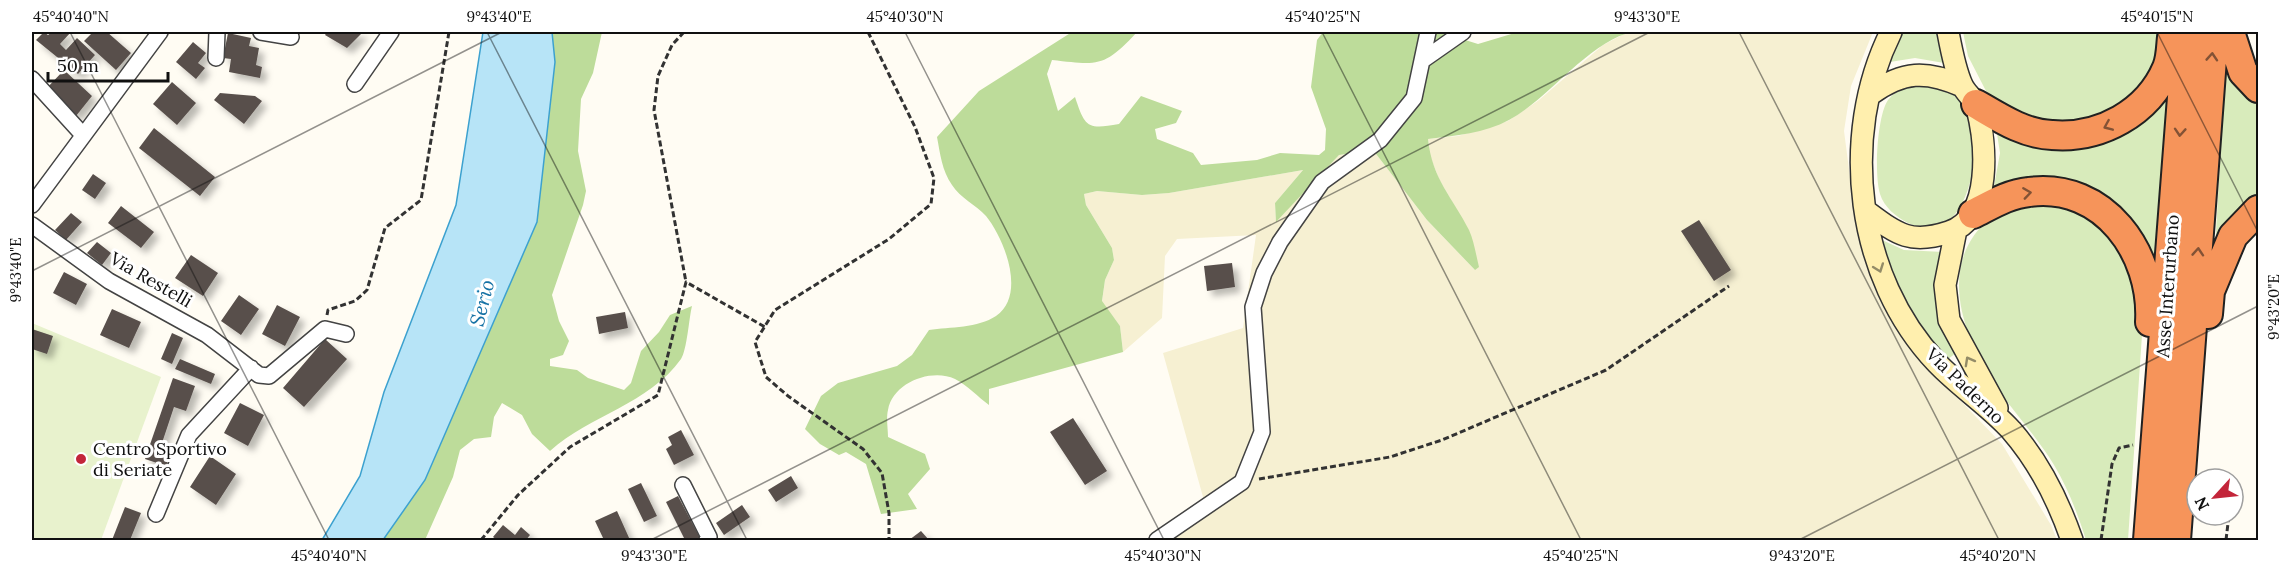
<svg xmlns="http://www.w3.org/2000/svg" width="2290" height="572" font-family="Lora,serif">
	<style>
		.farmland { fill: #f6f0d2 }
		.green { fill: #d8ebbb }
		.forest { fill: #bddc9a }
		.pitch { fill: #e8f2cd }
		.water { fill: #b7e4f7; stroke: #3ca1cf; stroke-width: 1.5 }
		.building { fill: #59504c; filter: url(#shadow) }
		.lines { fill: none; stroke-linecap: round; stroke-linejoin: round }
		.street-casing { stroke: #434343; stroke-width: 18 }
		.secondary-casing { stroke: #323232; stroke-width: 24 }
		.highway-casing { stroke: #212121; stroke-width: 32 }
		.path { stroke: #323232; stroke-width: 3; stroke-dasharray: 6 3; stroke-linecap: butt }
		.street { stroke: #fff; stroke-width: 15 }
		.secondary { stroke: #ffefae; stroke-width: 21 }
		.highway { stroke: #f6945a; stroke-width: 28 }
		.oneway { stroke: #835235 }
		.oneway2 { stroke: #938b67 }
		.ticks { fill: none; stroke: #101010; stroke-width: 1.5; stroke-opacity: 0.45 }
		.poi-dot { fill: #c3253a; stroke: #fff; stroke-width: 2 }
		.labels { text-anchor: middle; stroke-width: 6; stroke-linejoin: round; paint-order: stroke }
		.street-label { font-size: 18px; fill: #101010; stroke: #fff }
		.poi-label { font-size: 18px; fill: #101010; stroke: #fff; text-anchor: start }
		.water-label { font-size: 20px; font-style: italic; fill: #1672a5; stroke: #fff }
		.neatline { fill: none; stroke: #101010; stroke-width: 2 }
		.ticks-label { font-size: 15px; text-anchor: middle; fill: #101010 }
	</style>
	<defs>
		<filter id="shadow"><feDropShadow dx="5.5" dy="5.5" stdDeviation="3" flood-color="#0004"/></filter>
	</defs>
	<rect width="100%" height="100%" fill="#fffcf3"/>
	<!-- farmland -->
	<path class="farmland" d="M1628,32H1873L1851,86L1844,131L1856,223L1874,280L1902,334L1953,393L2002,444L2051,525L2057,540H1170L1208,515L1163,353L1243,328L1256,235L1177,239L1165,256L1162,318L1123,352L1120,326L1102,302L1105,280L1114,260L1112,248L1086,205L1084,194L1097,191L1142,195L1169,193L1303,170L1275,203L1276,221L1339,155L1373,150L1427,220L1475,270L1469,231L1439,179L1430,156L1428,139L1458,136L1508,121L1539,100L1603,45Z"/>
	<!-- green -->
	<path class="green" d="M1901,32H1945L1948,60L1944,63L1915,58L1890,62Z
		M1963,32H2170L2148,86L2100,119L2048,125L2011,112L1986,91L1968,56Z
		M2226,57L2258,100V195L2228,227L2215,249Z
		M1924,82C1939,84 1955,85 1964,99C1967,104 1967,112 1968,117C1971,127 1975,138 1975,148C1974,185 1957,246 1908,223C1896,217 1884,207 1880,194C1874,175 1877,116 1888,100C1897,88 1911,86 1924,82Z
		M2175,88L2156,266C2141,230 2119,191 2077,183C2059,180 2014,190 1993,192L2000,153L1995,121L2052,141Z
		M2041,199L2099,213L2145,291L2128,540H2086C2078,515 2068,488 2054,465C2036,435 2011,410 1992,380C1960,330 1937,259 1993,216C2005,207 2026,204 2041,199Z
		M1882,240L1904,250L1943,252L1956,353L1948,359C1917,325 1890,286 1882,240Z"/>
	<!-- forest -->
	<path class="forest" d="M552,32H602L593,73L581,99L578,151L586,191L583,205L552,295L559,321L569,341L563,355L550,359V366L577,370L588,378L624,390L631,383L641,351L659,332L670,315L692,306C689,318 687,350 681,359C649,404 590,415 550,451L532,434L522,415L502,403L494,417L491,437L474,439L460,450L453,477L425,540H383L425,480L537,222L555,62Z
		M1072,32H1137C1104,68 1098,65 1052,60L1047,74L1058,111L1075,97C1085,127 1087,130 1119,124L1141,96L1182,111L1176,123L1155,129L1157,139L1193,153L1201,165L1257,160L1280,153L1319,155L1325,150L1326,129L1311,87L1317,40L1323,32H1445L1446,34L1478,44L1518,32H1633C1590,40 1549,99 1509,120C1485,133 1455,136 1428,139C1432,179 1453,198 1469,230C1474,241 1476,255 1479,267L1475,270L1427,220L1373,150L1339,155L1276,222L1275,203L1303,170L1169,193L1142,195L1097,191L1084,194L1086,205L1112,248L1114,260L1105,280L1102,301L1120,326L1123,352L989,389V405C978,397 967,385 955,379C932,368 893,382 888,410C886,418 888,429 888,437L925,454L930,469L908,494L917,509L881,514L866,464L846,452L839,455L820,444L805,429L821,396L838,383L897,366L912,355L929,330C950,327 978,328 996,316C1027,295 1004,238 986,216C976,205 960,198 952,185C942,171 940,153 937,137L979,91Z"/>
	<!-- pitch -->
	<path class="pitch" d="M32,323L161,377L101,540H32Z"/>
	<!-- water -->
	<path class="water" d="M483,32H552L555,62L537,222L425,480L383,540H322L360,476L384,392L456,205Z"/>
	<!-- building -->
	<path class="building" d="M44,32L48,35L52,32H71L60,44L66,50L77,38L95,55L78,74L36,40Z
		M93,32H107L131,53L116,70L84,41Z
		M327,32H363L347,48L325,35Z
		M228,33L251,38L249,46L259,48L256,65L262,67L260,78L229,72L231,59L223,58Z
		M193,42L206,53L198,63L205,68L196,79L176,62Z
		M64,70L92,96L76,116L45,90Z
		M172,82L196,103L177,125L153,104Z
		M220,93L255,96L262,101L244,124L214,100Z
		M154,128L215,177L200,196L139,148Z
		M93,174L106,183L95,199L82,190Z
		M121,206L154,232L141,248L108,223Z
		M71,213L82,222L66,240L55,230Z
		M1699,220L1731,270L1714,281L1681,231Z
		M97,242L111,253L102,265L87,253Z
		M191,255L218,273L203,296L175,278Z
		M1232,263L1235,287L1207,291L1204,266Z
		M64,272L87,284L76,305L53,293Z
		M239,295L259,309L241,335L221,321Z
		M277,305L300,317L285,346L262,334Z
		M112,309L141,322L129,348L100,335Z
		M625,312L628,328L599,334L596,317Z
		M32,329L53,336L47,354L32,349Z
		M172,333L183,338L172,364L161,359Z
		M325,339L347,359L304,407L283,388Z
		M180,359L215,374L211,384L175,369Z
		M173,378L195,386L186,411L174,407L162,443L173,446L166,466L145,459Z
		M240,403L264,415L248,446L224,433Z
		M1073,418L1107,471L1085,485L1050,432Z
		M681,430L694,455L674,465L666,449L672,445L668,437Z
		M210,456L236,474L216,505L190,487Z
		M791,476L798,488L776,502L768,490Z
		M641,483L657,516L644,522L628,489Z
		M678,496L701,540H685L666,502Z
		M742,505L750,517L724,535L716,523Z
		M125,507L141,513L130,540H112Z
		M617,511L630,540H604L595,521Z
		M503,525L515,535L521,527L530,535L526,540H497L493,537Z
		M921,531L929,540H909Z"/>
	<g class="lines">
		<!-- street casing -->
		<g class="street-casing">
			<path id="street" d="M261,32L291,37
				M216,58L217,32
				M1423,60L1463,32
				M32,79L83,135
				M355,84L391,32
				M32,205L160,32
				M32,225L109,281L207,335L259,375L269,376L325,329L346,334
				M683,485L709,537L707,540
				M156,514L189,435L251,368
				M1157,540L1242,482L1262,432L1253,307L1264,273L1280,242L1322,182L1380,140L1414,98L1428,32"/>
		</g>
		<!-- secondary casing -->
		<g class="secondary-casing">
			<path id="secondary" d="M1891,32C1839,136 1856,278 1937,363C1960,387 1989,406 2011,430C2039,462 2058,500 2072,540
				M1871,94C1903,71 1926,70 1962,86
				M1866,211C1897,234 1910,245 1949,232C1993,218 1986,143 1977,108C1975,99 1966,94 1962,85C1955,70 1951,48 1948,32
				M1956,230L1945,285L1949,320L1997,408"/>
		</g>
		<!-- highway casing -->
		<g class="highway-casing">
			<path id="highway" d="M2230,32L2243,72L2258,88
				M1976,104C2000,118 2024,134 2052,135C2100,139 2148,113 2167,68C2171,59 2171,46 2172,37
				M1973,214C1991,205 2008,194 2029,192C2104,182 2154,253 2150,322
				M2208,314L2210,291L2233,236L2258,210
				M2148,540L2187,32
				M2176,540L2214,32"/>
		</g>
		<!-- path -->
		<path class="path" d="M684,32L672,45L658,76L654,110L686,282
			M868,32L915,127L934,178L931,204L889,239L775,310L755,342L766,377L788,396L863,449L882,473L889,513V540
			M327,315L328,310L355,301L367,290L385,228L421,200L449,32
			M1259,479L1390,457L1442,440L1606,370L1729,286
			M481,540L518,495L570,447L658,395L686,282L765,327
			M2101,540L2112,464L2119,448L2133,445
			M2226,540L2229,515"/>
		<!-- street -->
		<use href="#street" class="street"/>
		<!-- secondary -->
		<use href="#secondary" class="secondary"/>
		<!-- highway -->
		<use href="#highway" class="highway"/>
	</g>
	<!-- one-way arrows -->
	<defs><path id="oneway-chevron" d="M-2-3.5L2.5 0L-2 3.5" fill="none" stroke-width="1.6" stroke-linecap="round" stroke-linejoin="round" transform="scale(1.5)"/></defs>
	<g class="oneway">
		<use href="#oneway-chevron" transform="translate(2212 57) rotate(-86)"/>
		<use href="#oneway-chevron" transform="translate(2108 126) rotate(157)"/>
		<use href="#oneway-chevron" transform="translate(2180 132) rotate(94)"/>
		<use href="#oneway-chevron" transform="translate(2027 193) rotate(-8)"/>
		<use href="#oneway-chevron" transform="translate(2198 252) rotate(-86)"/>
	</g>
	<g class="oneway2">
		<use href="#oneway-chevron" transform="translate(1879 268) rotate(70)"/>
		<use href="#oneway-chevron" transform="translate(1969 361) rotate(-119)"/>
	</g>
	<!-- ticks -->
	<path class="ticks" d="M70,32L329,540M487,32L747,540M905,32L1164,540M1322,32L1581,540M1739,32L1999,540M2157,32L2258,232M32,271L502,32M651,540L1650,32M1799,540L2258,306"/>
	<!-- markers -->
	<circle class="poi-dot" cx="81" cy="459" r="6"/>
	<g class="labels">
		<!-- street labels -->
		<g class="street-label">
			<text transform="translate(151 280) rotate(30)" y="6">Via Restelli</text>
			<text transform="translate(2168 286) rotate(-86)" y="6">Asse Interurbano</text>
			<text transform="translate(1965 386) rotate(44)" y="6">Via Paderno</text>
		</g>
		<!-- poi labels -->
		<g class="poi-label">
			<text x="93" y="455">Centro Sportivo<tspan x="93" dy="21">di Seriate</tspan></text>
		</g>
		<!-- water labels -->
		<g class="water-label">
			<text transform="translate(482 303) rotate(-76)" y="7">Serio</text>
		</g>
	</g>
	<!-- border -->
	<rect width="2290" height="572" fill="none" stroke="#ffffff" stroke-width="66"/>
	<!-- north arrow -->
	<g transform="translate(2215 497) rotate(243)"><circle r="28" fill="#ffffff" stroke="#9f9f9f" stroke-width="1.5"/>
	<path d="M0-4.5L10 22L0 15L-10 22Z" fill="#c3253a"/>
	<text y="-9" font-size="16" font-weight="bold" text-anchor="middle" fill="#101010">N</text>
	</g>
	<!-- scale -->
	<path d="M48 72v9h120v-9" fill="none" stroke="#101010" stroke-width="3"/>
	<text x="57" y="72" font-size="18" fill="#101010" stroke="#ffffff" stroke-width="4.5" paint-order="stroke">50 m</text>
	<rect x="33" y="33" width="2224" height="506" class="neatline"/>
	<g class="ticks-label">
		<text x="71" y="22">45°40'40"N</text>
		<text x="499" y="22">9°43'40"E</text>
		<text x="905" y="22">45°40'30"N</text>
		<text x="1323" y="22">45°40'25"N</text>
		<text x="1647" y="22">9°43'30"E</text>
		<text x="2157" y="22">45°40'15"N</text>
		<text transform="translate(16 270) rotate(-90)" y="5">9°43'40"E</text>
		<text transform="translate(2274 307) rotate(-90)" y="5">9°43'20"E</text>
		<text x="329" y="561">45°40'40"N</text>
		<text x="654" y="561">9°43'30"E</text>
		<text x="1163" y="561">45°40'30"N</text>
		<text x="1581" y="561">45°40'25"N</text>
		<text x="1802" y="561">9°43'20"E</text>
		<text x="1998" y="561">45°40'20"N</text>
	</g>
</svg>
